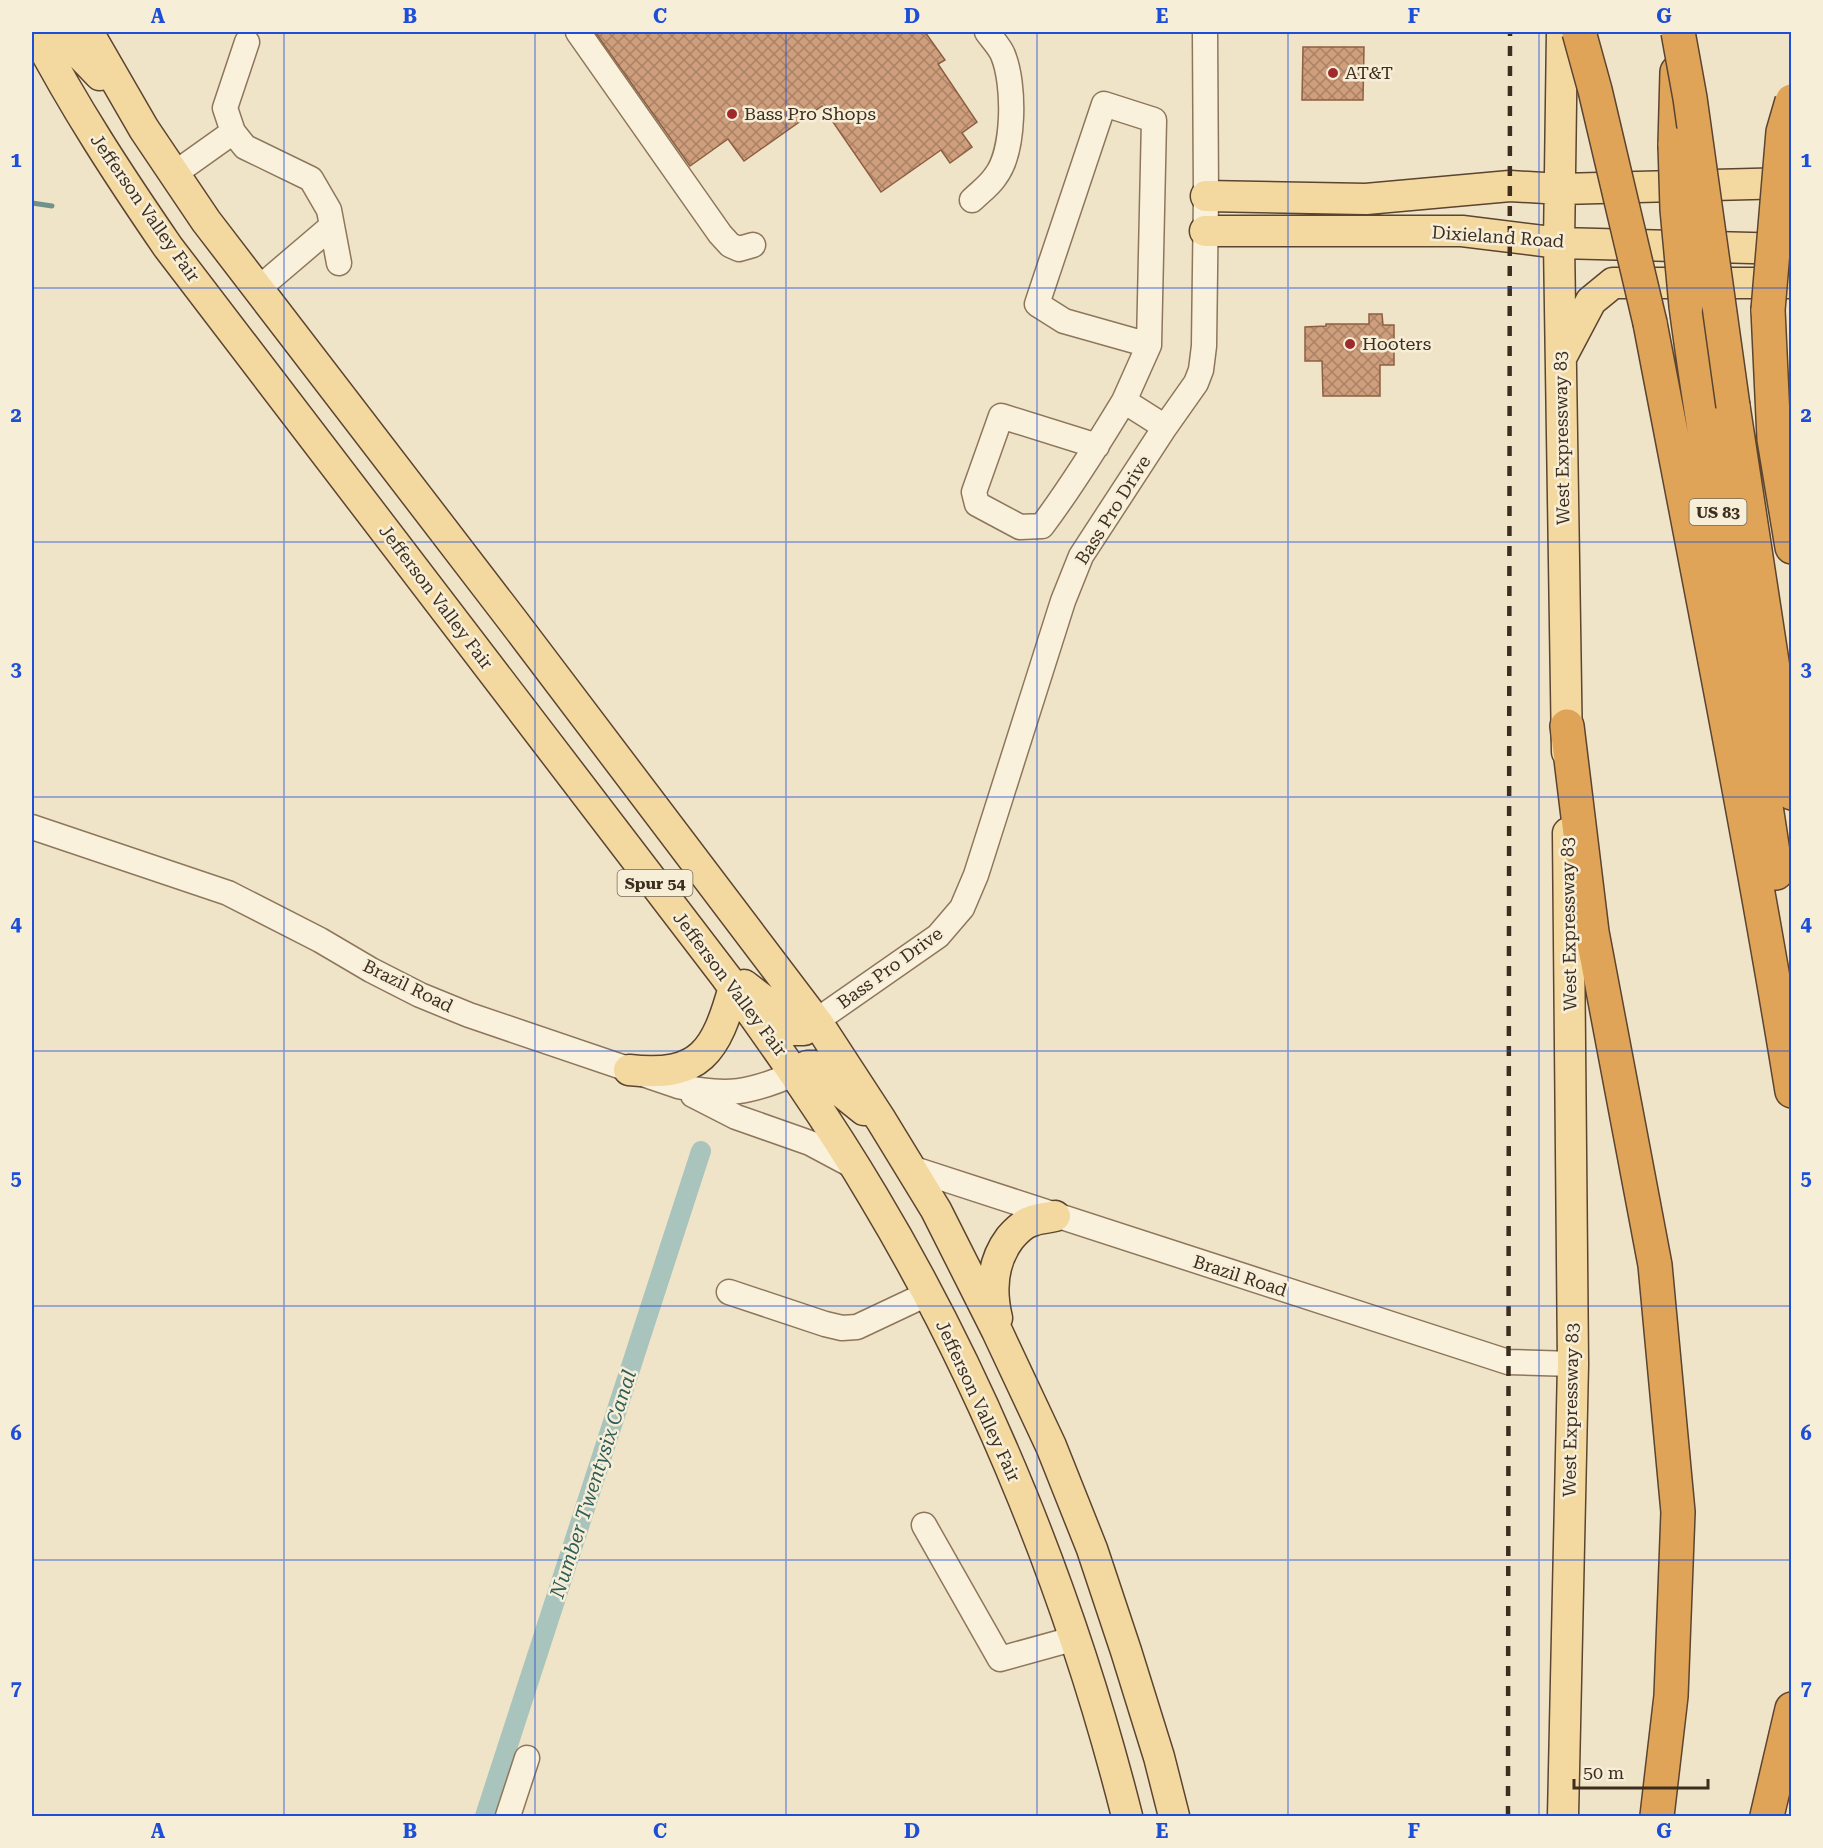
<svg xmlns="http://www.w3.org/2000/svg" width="1823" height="1848" font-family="'Roboto Serif',serif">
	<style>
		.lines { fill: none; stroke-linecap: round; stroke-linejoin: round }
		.stream { stroke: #6f938a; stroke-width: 5 }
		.canal { stroke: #a9c4bc; stroke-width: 20 }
		.building { fill: url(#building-cross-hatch); stroke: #8d5f41; stroke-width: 1.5 }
		.minor-casing { stroke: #8d765c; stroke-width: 27 }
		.major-casing { stroke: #5b4430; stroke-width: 33 }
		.highway-casing { stroke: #5b4430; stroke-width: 36 }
		.minor { stroke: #faf1dc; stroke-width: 24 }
		.major { stroke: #f3d9a0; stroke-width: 30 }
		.highway { stroke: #e0a458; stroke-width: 33 }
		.rail { stroke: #3d2e20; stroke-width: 4.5; stroke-dasharray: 10 10; stroke-linecap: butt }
		.highway-bridge-casing { stroke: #5b4430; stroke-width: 36; stroke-linecap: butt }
		.highway-bridge { stroke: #e0a458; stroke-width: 33 }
		.grid { fill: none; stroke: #1d4ed8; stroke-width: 1.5; stroke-opacity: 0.55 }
		.poi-dot { fill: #9e2a2b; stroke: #f7eed8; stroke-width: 2 }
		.labels { text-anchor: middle; stroke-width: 5; stroke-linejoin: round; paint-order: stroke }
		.shield { fill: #f7eed8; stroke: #756857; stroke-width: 1.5 }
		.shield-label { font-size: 16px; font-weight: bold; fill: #3d2e20 }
		.poi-label { font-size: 18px; fill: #3d2e20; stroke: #f7eed8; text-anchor: start }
		.street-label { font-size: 18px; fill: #3d2e20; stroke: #f7eed8 }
		.water-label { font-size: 20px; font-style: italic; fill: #2f5d5a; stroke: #f7eed8 }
		.neatline { fill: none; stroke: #1d4ed8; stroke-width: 2 }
		.grid-label { font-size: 20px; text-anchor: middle; font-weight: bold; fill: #1d4ed8 }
	</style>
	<defs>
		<pattern id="building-cross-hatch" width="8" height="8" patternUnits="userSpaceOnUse" patternTransform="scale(1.5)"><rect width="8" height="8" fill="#cf9f7d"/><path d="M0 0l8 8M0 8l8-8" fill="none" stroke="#a98266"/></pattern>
	</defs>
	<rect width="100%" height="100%" fill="#f0e4c8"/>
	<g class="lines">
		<!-- stream -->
		<path class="stream" d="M32,203L52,206"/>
		<!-- canal -->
		<path class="canal" d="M485,1816L701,1151"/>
	</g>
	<!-- building -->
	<path class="building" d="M595,32H925L945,60L938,64L977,122L962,133L972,147L950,163L941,150L881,192L822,106L744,161L728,139L690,166Z
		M1303,47H1364L1363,100H1302Z
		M1369,314H1382L1383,325H1394V365H1380V396H1323L1322,361H1305V327L1326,326V324H1369Z"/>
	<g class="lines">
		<!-- minor casing -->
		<g class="minor-casing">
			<path id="minor" d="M578,32L720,234L730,245L739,249L753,245
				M233,132L245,147L311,179L329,210L339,263
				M174,174L233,132L225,108L247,42
				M972,200C979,193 989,186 995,177C1015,152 1015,84 1003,55C1000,47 992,39 987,32
				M258,289L332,226
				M1149,345L1064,321L1037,304L1104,104L1154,120L1149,345L1124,401L1165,427
				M1097,446L1001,416L974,492L977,504L1020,527L1042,526C1072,486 1098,444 1124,401
				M32,827L228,893L320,940L371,970L420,995L469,1015L678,1086C727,1097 750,1093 796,1073
				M816,1021L938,936L962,908L976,875L1063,601L1081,556L1165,427L1196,383L1201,370L1204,346L1206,196L1205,32
				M693,1095L736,1117L810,1143L855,1167
				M911,1168L1508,1362L1573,1364
				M729,1292L825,1324L842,1328L857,1327L927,1294
				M924,1525L1000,1659L1076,1638
				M508,1816L527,1758"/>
		</g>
		<!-- major casing -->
		<g class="major-casing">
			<path id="major" d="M35,32C74,107 120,177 168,247L726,977C778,1049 828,1120 873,1196C987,1386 1073,1602 1127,1816
				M63,32L72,46L100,75
				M88,32L144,129L206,221L513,621L819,1025L881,1120L936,1210L997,1331L1051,1446L1092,1549L1126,1651L1159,1757L1174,1816
				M1562,32L1559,243L1567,752
				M1206,196L1366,199L1510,186L1561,189L1792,183
				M1205,231H1462L1559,243L1792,249
				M1563,354L1591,301L1613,283H1792
				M744,985L774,1008L794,1030H804L816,1021
				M629,1070C701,1078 716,1051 734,987
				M796,1073L807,1066H815L821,1069L834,1086L864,1110
				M997,1318C990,1289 992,1262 1010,1238C1016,1231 1024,1223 1032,1221C1039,1218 1048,1218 1055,1216
				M1563,1816L1573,1364L1568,833"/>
		</g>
		<!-- highway casing -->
		<g class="highway-casing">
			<path id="highway" d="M1675,145L1677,72
				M1686,306C1711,496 1749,684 1776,873
				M1768,310L1774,439L1792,547
				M1650,323C1699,579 1750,834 1792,1091
				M1733,406L1792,793
				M1567,726L1592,932L1655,1265L1678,1512L1671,1696L1657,1816
				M1767,1816L1792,1709"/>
		</g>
		<!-- minor -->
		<use href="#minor" class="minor"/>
		<!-- major -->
		<use href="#major" class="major"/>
		<!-- highway -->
		<use href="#highway" class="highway"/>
		<!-- rail -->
		<path class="rail" d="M1508,1816L1510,32"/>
		<!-- highway-bridge casing -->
		<g class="highway-bridge-casing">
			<path id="highway-bridge" d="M1579,32L1595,90L1650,323
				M1678,32L1690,98L1733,406
				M1675,145L1677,209L1686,306
				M1768,310L1783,132L1792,101"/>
		</g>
		<!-- highway-bridge -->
		<use href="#highway-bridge" class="highway-bridge"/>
	</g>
	<!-- grid -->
	<path class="grid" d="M284,32V1816M535,32V1816M786,32V1816M1037,32V1816M1288,32V1816M1539,32V1816M32,288H1792M32,542H1792M32,797H1792M32,1051H1792M32,1306H1792M32,1560H1792"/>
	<!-- markers -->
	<g class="poi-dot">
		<circle cx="1333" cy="73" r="6"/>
		<circle cx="732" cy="114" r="6"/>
		<circle cx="1350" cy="344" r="6"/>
	</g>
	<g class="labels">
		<!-- shield labels -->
		<g class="shield">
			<rect x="1689.5" y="499" width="57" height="26" rx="4.5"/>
			<rect x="617.5" y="870" width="75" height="26" rx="4.5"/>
		</g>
		<g class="shield-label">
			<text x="1718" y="518">US 83</text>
			<text x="655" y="889">Spur 54</text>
		</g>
		<!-- poi labels -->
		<g class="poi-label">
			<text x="1345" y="79">AT&amp;T</text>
			<text x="744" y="120">Bass Pro Shops</text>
			<text x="1362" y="350">Hooters</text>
		</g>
		<!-- street labels -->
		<g class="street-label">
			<text transform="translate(145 208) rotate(55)" y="6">Jefferson Valley Fair</text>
			<text transform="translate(1498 237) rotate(4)" y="6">Dixieland Road</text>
			<text transform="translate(1562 438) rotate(-91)" y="6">West Expressway 83</text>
			<text transform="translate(1113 510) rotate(-58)" y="6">Bass Pro Drive</text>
			<text transform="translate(436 597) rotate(53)" y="6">Jefferson Valley Fair</text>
			<text transform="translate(1569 924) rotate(-91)" y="6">West Expressway 83</text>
			<text transform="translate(890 968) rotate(-36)" y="6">Bass Pro Drive</text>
			<text transform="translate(730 984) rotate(53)" y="6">Jefferson Valley Fair</text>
			<text transform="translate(408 986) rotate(26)" y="6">Brazil Road</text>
			<text transform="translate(1240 1276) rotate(18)" y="6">Brazil Road</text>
			<text transform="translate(978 1401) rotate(65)" y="6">Jefferson Valley Fair</text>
			<text transform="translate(1571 1410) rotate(-89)" y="6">West Expressway 83</text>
		</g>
		<!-- water labels -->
		<g class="water-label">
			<text transform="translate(593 1484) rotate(-72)" y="7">Number Twentysix Canal</text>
		</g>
	</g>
	<!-- border -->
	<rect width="1823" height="1848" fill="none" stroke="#f7eed8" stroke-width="66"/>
	<!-- scale -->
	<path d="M1574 1779v9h134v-9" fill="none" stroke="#3d2e20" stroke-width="3"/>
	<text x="1583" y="1779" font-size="18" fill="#3d2e20" stroke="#f7eed8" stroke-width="4.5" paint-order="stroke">50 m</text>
	<rect x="33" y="33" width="1757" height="1782" class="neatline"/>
	<g class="grid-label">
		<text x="158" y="23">A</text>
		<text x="410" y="23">B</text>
		<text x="660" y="23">C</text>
		<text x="912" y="23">D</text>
		<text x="1162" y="23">E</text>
		<text x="1414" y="23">F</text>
		<text x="1664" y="23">G</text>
		<text x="16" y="167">1</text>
		<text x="1806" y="167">1</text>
		<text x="16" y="422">2</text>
		<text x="1806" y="422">2</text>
		<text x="16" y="676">3</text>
		<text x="1806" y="676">3</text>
		<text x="16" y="931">4</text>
		<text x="1806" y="931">4</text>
		<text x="16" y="1185">5</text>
		<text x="1806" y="1185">5</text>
		<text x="16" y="1440">6</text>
		<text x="1806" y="1440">6</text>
		<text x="16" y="1695">7</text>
		<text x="1806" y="1695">7</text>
		<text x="158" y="1838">A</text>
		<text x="410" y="1838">B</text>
		<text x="660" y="1838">C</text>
		<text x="912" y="1838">D</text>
		<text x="1162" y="1838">E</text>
		<text x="1414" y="1838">F</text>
		<text x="1664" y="1838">G</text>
	</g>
</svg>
